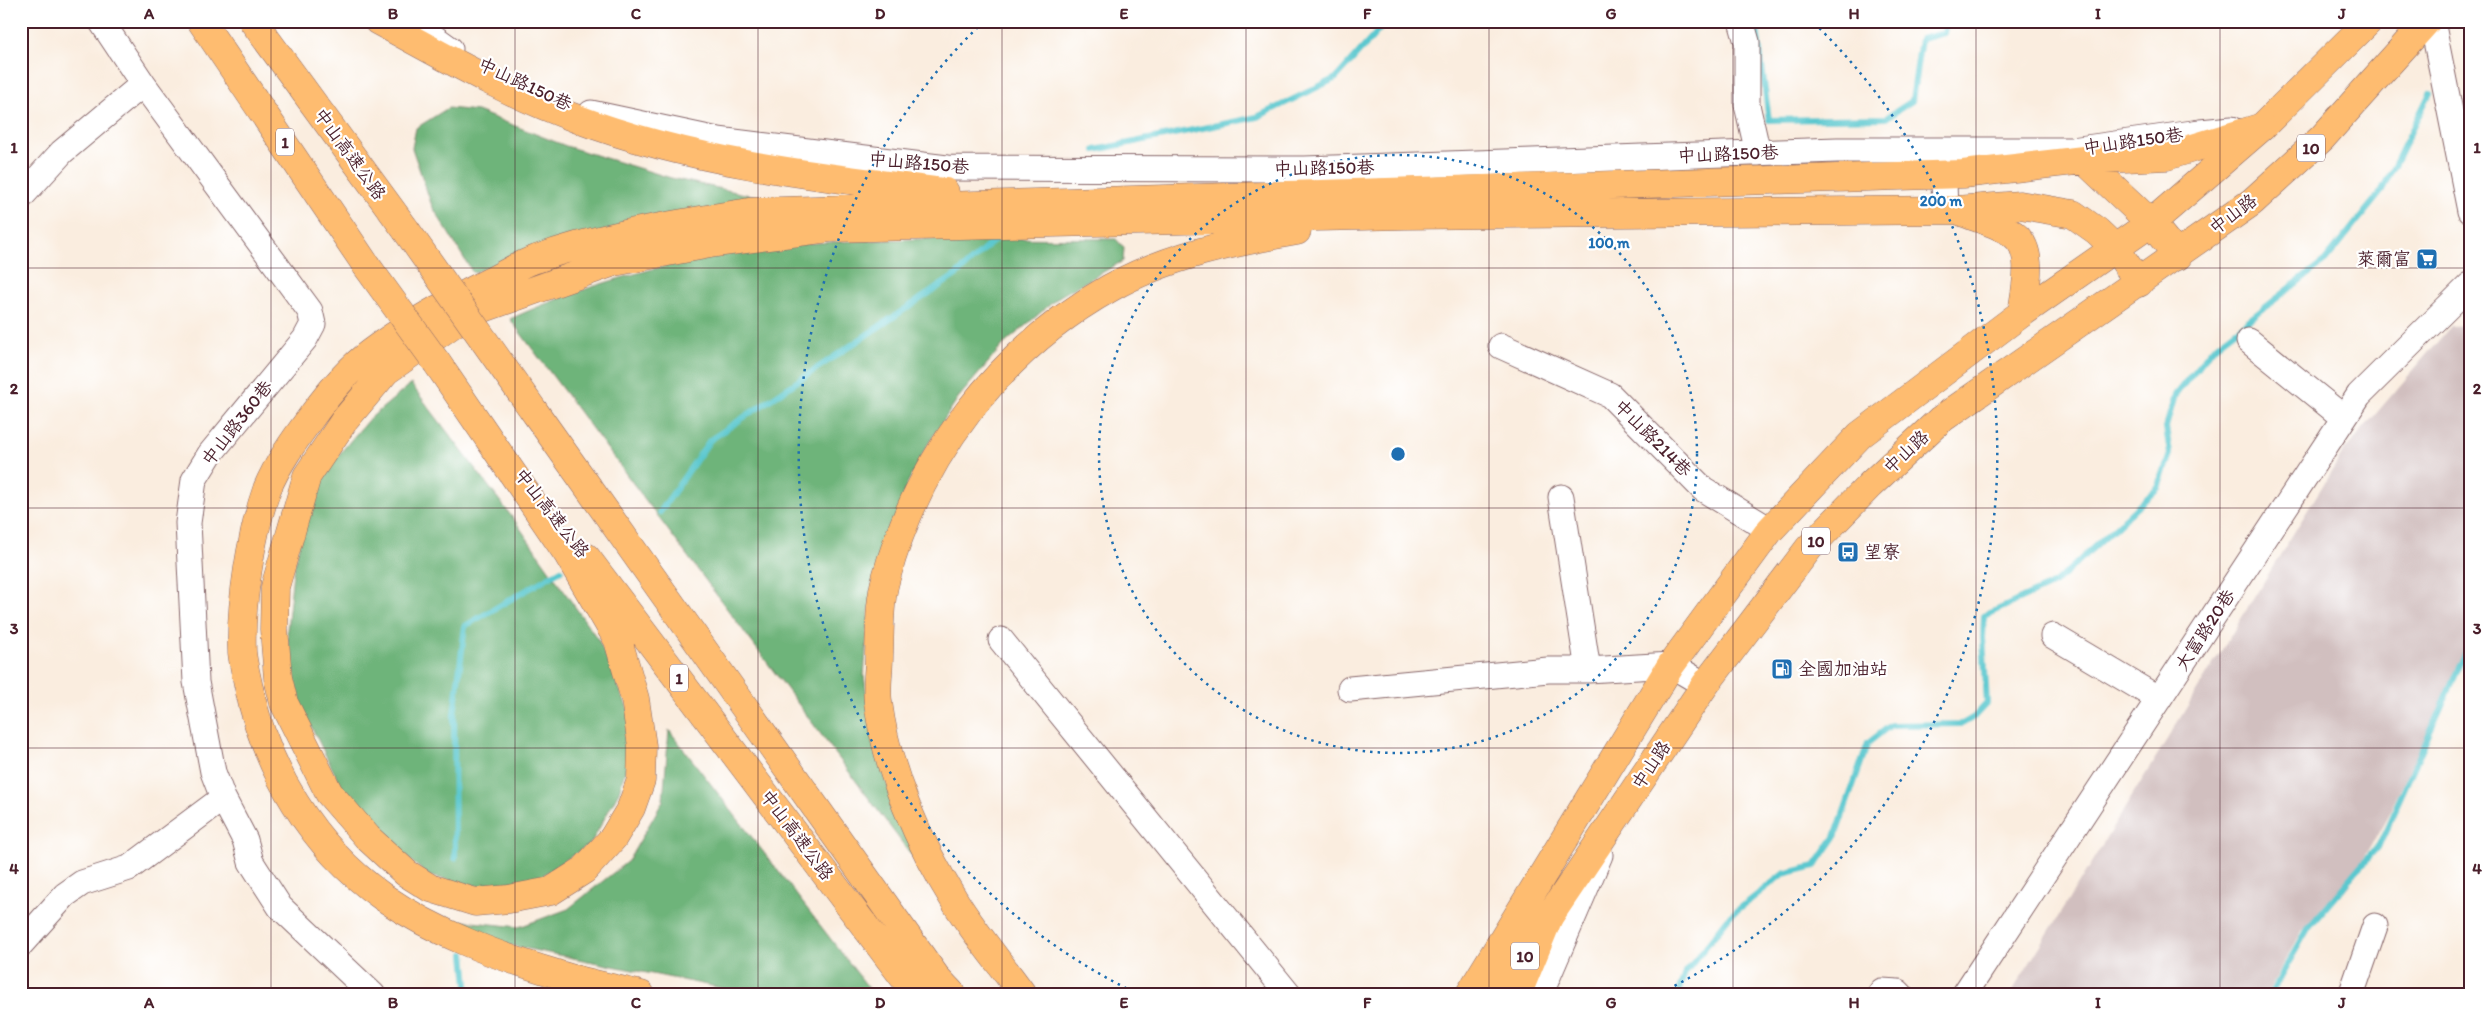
<svg xmlns="http://www.w3.org/2000/svg" width="2491" height="1016" font-family="Itim,'LXGW WenKai TC',sans-serif">
	<style>
		.industrial { fill: #d1bfbf }
		.forest { fill: #6eb47a; stroke: #5c6a52 }
		.lines { fill: none; stroke-linecap: round; stroke-linejoin: round }
		.stream { stroke: #5bc8cf; stroke-width: 6 }
		.minor-casing { stroke: #88676a; stroke-width: 27 }
		.major-casing { stroke: #88676a; stroke-width: 29 }
		.highway-casing { stroke: #88676a; stroke-width: 29 }
		.minor { stroke: #fff; stroke-width: 25 }
		.major { stroke: #febc70; stroke-width: 28 }
		.highway { stroke: #febc70; stroke-width: 28 }
		.highway-bridge-casing { stroke: #88676a; stroke-width: 29; stroke-linecap: butt }
		.highway-bridge { stroke: #febc70; stroke-width: 28 }
		.grid { fill: none; stroke: #4a1f2b; stroke-width: 1; stroke-opacity: 0.55 }
		.ring { fill: none; stroke: #1f6fb2; stroke-width: 2.5; stroke-dasharray: 2.5 5 }
		.labels { text-anchor: middle; stroke-width: 4.5; stroke-linejoin: round; paint-order: stroke }
		.shield { fill: #fff; stroke: #80626b; stroke-width: 1 }
		.shield-label { font-size: 16px; font-weight: bold; fill: #4a1f2b }
		.street-label { font-size: 18px; fill: #4a1f2b; stroke: #fff }
		.poi-label { font-size: 18px; fill: #4a1f2b; stroke: #fff; text-anchor: start }
		.centre { fill: #1f6fb2; stroke: #fff; stroke-width: 2.5 }
		.ring-label { font-size: 15px; text-anchor: middle; font-weight: bold; fill: #1f6fb2; stroke: #fff; stroke-width: 4.5; stroke-linejoin: round; paint-order: stroke }
		.neatline { fill: none; stroke: #4a1f2b; stroke-width: 2 }
		.grid-label { font-size: 16px; text-anchor: middle; font-weight: bold; fill: #4a1f2b }
	</style>
	<rect width="100%" height="100%" fill="#fff"/>
	<filter id="ink" filterUnits="userSpaceOnUse"><feTurbulence type="fractalNoise" baseFrequency=".02" numOctaves="2"/><feDisplacementMap in="SourceGraphic" scale="10" xChannelSelector="R" yChannelSelector="G"/><feConvolveMatrix kernelMatrix="1 2 1 2 8 2 1 2 1" color-interpolation-filters="sRGB"/></filter>
	<filter id="wash" filterUnits="userSpaceOnUse"><feTurbulence type="fractalNoise" baseFrequency=".0096" numOctaves="4" result="noise"/><feDisplacementMap in="SourceGraphic" scale="20" xChannelSelector="R" yChannelSelector="G"/><feGaussianBlur stdDeviation="1.12" result="paint"/><feColorMatrix in="noise" values="0 0 0 0 0 0 0 0 0 0 0 0 0 0 0 0 0 1.4 0 .05"/><feComposite in="paint" operator="in"/></filter>
	<g filter="url(#wash)">
		<rect width="100%" height="100%" fill="#faeddf"/>
		<!-- industrial -->
		<path class="industrial" d="M2470,325V643L2390,811L2348,887L2302,931L2266,995H2010L2344,451L2451,326Z"/>
		<!-- forest -->
		<path class="forest" d="M448,108L477,111L566,146L671,178L773,200L556,241L473,273L432,206L412,148L416,128Z
			M974,238L1116,239L1124,248L1123,261L1060,296L1004,344L958,398L925,449L907,484L871,590L864,676L875,750L918,864L510,319C600,278 700,253 799,244C857,240 916,239 974,238Z
			M411,384L515,521L599,641L629,711L630,754L619,792L591,843L539,878L483,887L429,876L387,841L345,794L293,690L287,630L293,572L306,513L330,465L368,420Z
			M669,730L874,995H756L494,942L435,918L519,927L568,909L628,861L663,801Z"/>
		<g class="lines">
			<!-- stream -->
			<path class="stream" d="M1756,21L1769,120L1886,118L1912,101L1921,39L1944,33L1946,21
				M1095,150L1257,117L1336,78L1387,21
				M660,512L710,440L956,275L999,236
				M455,858L454,714L465,626L561,570
				M464,954L468,995
				M1677,995L1685,973L1730,916L1783,874L1815,866L1835,837L1868,743L1891,725L1962,724L1974,717L1987,703L1983,638L1984,616L2055,583L2158,488L2170,454L2166,427L2175,395L2214,347L2325,261L2381,192L2430,93
				M2270,995L2309,927L2379,845L2470,643"/>
		</g>
	</g>
	<g filter="url(#ink)">
		<g class="lines">
			<!-- minor casing -->
			<g class="minor-casing">
				<path id="minor" d="M101,21L143,84L310,311L313,324L305,339L210,454L194,480L188,523L196,682L213,772L223,798L245,840L251,862L280,907L373,995
					M411,21L450,49
					M1741,21L1747,42V105L1758,153
					M2432,21L2470,211
					M591,113L718,140L947,168L1305,169L1837,150H2072L2200,132L2232,129
					M1943,155L1945,210
					M21,197L62,152L143,84
					M2249,341L2344,418
					M1501,346L1610,395L1703,489L1770,530
					M1561,497L1588,670
					M2053,636L2159,699
					M1001,640L1289,995
					M1350,689L1548,670H1588L1671,665L1705,685
					M21,944L65,895L82,883L129,868L223,798
					M1540,995L1600,855
					M1879,995L1882,991L1898,992L1901,995
					M1964,995L2359,395L2470,285
					M2351,995L2375,926"/>
			</g>
			<!-- major casing -->
			<g class="major-casing">
				<path id="major" d="M1469,995L1671,665L1770,530L1860,435L2022,313L2151,223L2262,127L2369,21
					M1501,995L1549,917L1705,685L1809,548L1870,485L1940,420L2252,202L2322,138L2427,21"/>
			</g>
			<!-- highway casing -->
			<g class="highway-casing">
				<path id="highway" d="M201,21L366,265
					M253,21L406,230
					M378,21C443,56 506,93 575,118C694,163 819,177 945,192
					M2084,160L2151,223L2178,256
					M1962,212C1978,219 2000,224 2013,234C2036,250 2025,290 2022,313
					M437,363L567,553L618,640L635,699L642,746L641,780L631,808L613,838L584,870L551,891L509,899L475,902L430,888L406,873L368,838L329,793L284,703L278,678L274,629L275,587L307,476L344,421L386,371L467,314L614,262L715,243L829,228L1405,215L1956,210L2020,205L2073,214L2097,231L2116,249L2139,283
					M534,411L936,977L953,995
					M586,557L917,995
					M641,995C613,987 584,983 557,974C497,956 435,933 383,897C312,847 265,768 248,684C246,674 243,663 242,652C240,605 251,534 267,489C277,464 296,438 312,416C328,394 347,370 370,353C407,325 447,303 489,282C504,275 520,264 536,259C604,234 678,224 749,212L1963,174L2084,160L2167,156L2262,127
					M1023,995C1001,964 976,935 956,903C919,844 887,772 878,702C876,687 879,671 879,656C880,631 879,602 886,578C919,456 1000,350 1110,288C1167,256 1234,242 1297,231
					M1517,995L1549,917"/>
			</g>
			<!-- minor -->
			<use href="#minor" class="minor"/>
			<!-- major -->
			<use href="#major" class="major"/>
			<!-- highway -->
			<use href="#highway" class="highway"/>
			<!-- highway-bridge casing -->
			<g class="highway-bridge-casing">
				<path id="highway-bridge" d="M406,230L534,411
					M366,265L437,363"/>
			</g>
			<!-- highway-bridge -->
			<use href="#highway-bridge" class="highway-bridge"/>
		</g>
	</g>
	<!-- grid -->
	<path class="grid" d="M271,21V995M515,21V995M758,21V995M1002,21V995M1246,21V995M1489,21V995M1733,21V995M1976,21V995M2220,21V995M21,268H2470M21,508H2470M21,748H2470"/>
	<!-- distance rings -->
	<g class="ring">
		<circle cx="1398" cy="454" r="299"/>
		<path d="M1140 995A599 599 0 0 1 982 23M1814 23A599 599 0 0 1 1656 995"/>
	</g>
	<!-- icons -->
	<defs>
		<g id="supermarket-square" transform="scale(1.125)"><rect x="-9" y="-9" width="18" height="18" rx="4" fill="#1f6fb2" stroke="#fff"/><path d="M-6-5.5h2.5l.6 2H6L4.5 2H-2.5L-4.4-4H-6ZM-1.5 3.2a1.3 1.3 0 1 0 .1 0ZM3 3.2a1.3 1.3 0 1 0 .1 0Z" fill="#fff"/></g>
		<g id="bus-square" transform="scale(1.125)"><rect x="-9" y="-9" width="18" height="18" rx="4" fill="#1f6fb2" stroke="#fff"/><path d="M-5-6H5V4H4V6H2V4H-2V6H-4V4H-5ZM-3.5-4V0h7V-4ZM-3.5 1.2v1.5H-2V1.2ZM2 1.2v1.5H3.5V1.2Z" fill="#fff"/></g>
		<g id="fuel-square" transform="scale(1.125)"><rect x="-9" y="-9" width="18" height="18" rx="4" fill="#1f6fb2" stroke="#fff"/><path d="M-5.5-6h7V0h2V4h1.3V-2.5L3-4.5l.8-.8L6-3V5H2.5V1h-1V6h-7ZM-4.2-4.7v3.2H.2V-4.7Z" fill="#fff"/></g>
	</defs>
	<g fill-rule="evenodd">
		<use href="#supermarket-square" x="2427" y="259"/>
		<use href="#bus-square" x="1848" y="552"/>
		<use href="#fuel-square" x="1782" y="669"/>
	</g>
	<g class="labels">
		<!-- shield labels -->
		<g class="shield">
			<rect x="276" y="128.5" width="18" height="27" rx="4"/>
			<rect x="2297" y="134.5" width="28" height="27" rx="4"/>
			<rect x="1802" y="527.5" width="28" height="27" rx="4"/>
			<rect x="670" y="664.5" width="18" height="27" rx="4"/>
			<rect x="1511" y="942.5" width="28" height="27" rx="4"/>
		</g>
		<g class="shield-label">
			<text x="285" y="148">1</text>
			<text x="2311" y="154">10</text>
			<text x="1816" y="547">10</text>
			<text x="679" y="684">1</text>
			<text x="1525" y="962">10</text>
		</g>
		<!-- street labels -->
		<g class="street-label">
			<text transform="translate(525 84) rotate(25)" y="6">中山路150巷</text>
			<text transform="translate(2133 141) rotate(-8)" y="6">中山路150巷</text>
			<text transform="translate(350 154) rotate(54)" y="6">中山高速公路</text>
			<text transform="translate(1728 154) rotate(-2)" y="6">中山路150巷</text>
			<text transform="translate(919 163) rotate(5)" y="6">中山路150巷</text>
			<text transform="translate(1324 168) rotate(-1)" y="6">中山路150巷</text>
			<text transform="translate(2233 214) rotate(-37)" y="6">中山路</text>
			<text transform="translate(237 423) rotate(-52)" y="6">中山路360巷</text>
			<text transform="translate(1653 438) rotate(45)" y="6">中山路214巷</text>
			<text transform="translate(1906 452) rotate(-43)" y="6">中山路</text>
			<text transform="translate(552 513) rotate(52)" y="6">中山高速公路</text>
			<text transform="translate(2205 630) rotate(-57)" y="6">大富路20巷</text>
			<text transform="translate(1651 765) rotate(-56)" y="6">中山路</text>
			<text transform="translate(797 835) rotate(53)" y="6">中山高速公路</text>
		</g>
		<!-- poi labels -->
		<g class="poi-label">
			<text x="2411" y="265" text-anchor="end">萊爾富</text>
			<text x="1864" y="558">望寮</text>
			<text x="1798" y="675">全國加油站</text>
		</g>
	</g>
	<circle cx="1398" cy="454" r="8" class="centre"/>
	<g class="ring-label">
		<text x="1941" y="206">200 m</text>
		<text x="1609" y="248">100 m</text>
	</g>
	<!-- margin -->
	<rect width="2491" height="1016" fill="none" stroke="#fff" stroke-width="55"/>
	<rect x="28" y="28" width="2436" height="960" class="neatline"/>
	<g class="grid-label">
		<text x="149" y="19">A</text>
		<text x="393" y="19">B</text>
		<text x="636" y="19">C</text>
		<text x="880" y="19">D</text>
		<text x="1124" y="19">E</text>
		<text x="1367" y="19">F</text>
		<text x="1611" y="19">G</text>
		<text x="1854" y="19">H</text>
		<text x="2098" y="19">I</text>
		<text x="2342" y="19">J</text>
		<text x="14" y="153">1</text>
		<text x="2477" y="153">1</text>
		<text x="14" y="394">2</text>
		<text x="2477" y="394">2</text>
		<text x="14" y="634">3</text>
		<text x="2477" y="634">3</text>
		<text x="14" y="874">4</text>
		<text x="2477" y="874">4</text>
		<text x="149" y="1008">A</text>
		<text x="393" y="1008">B</text>
		<text x="636" y="1008">C</text>
		<text x="880" y="1008">D</text>
		<text x="1124" y="1008">E</text>
		<text x="1367" y="1008">F</text>
		<text x="1611" y="1008">G</text>
		<text x="1854" y="1008">H</text>
		<text x="2098" y="1008">I</text>
		<text x="2342" y="1008">J</text>
	</g>
</svg>
